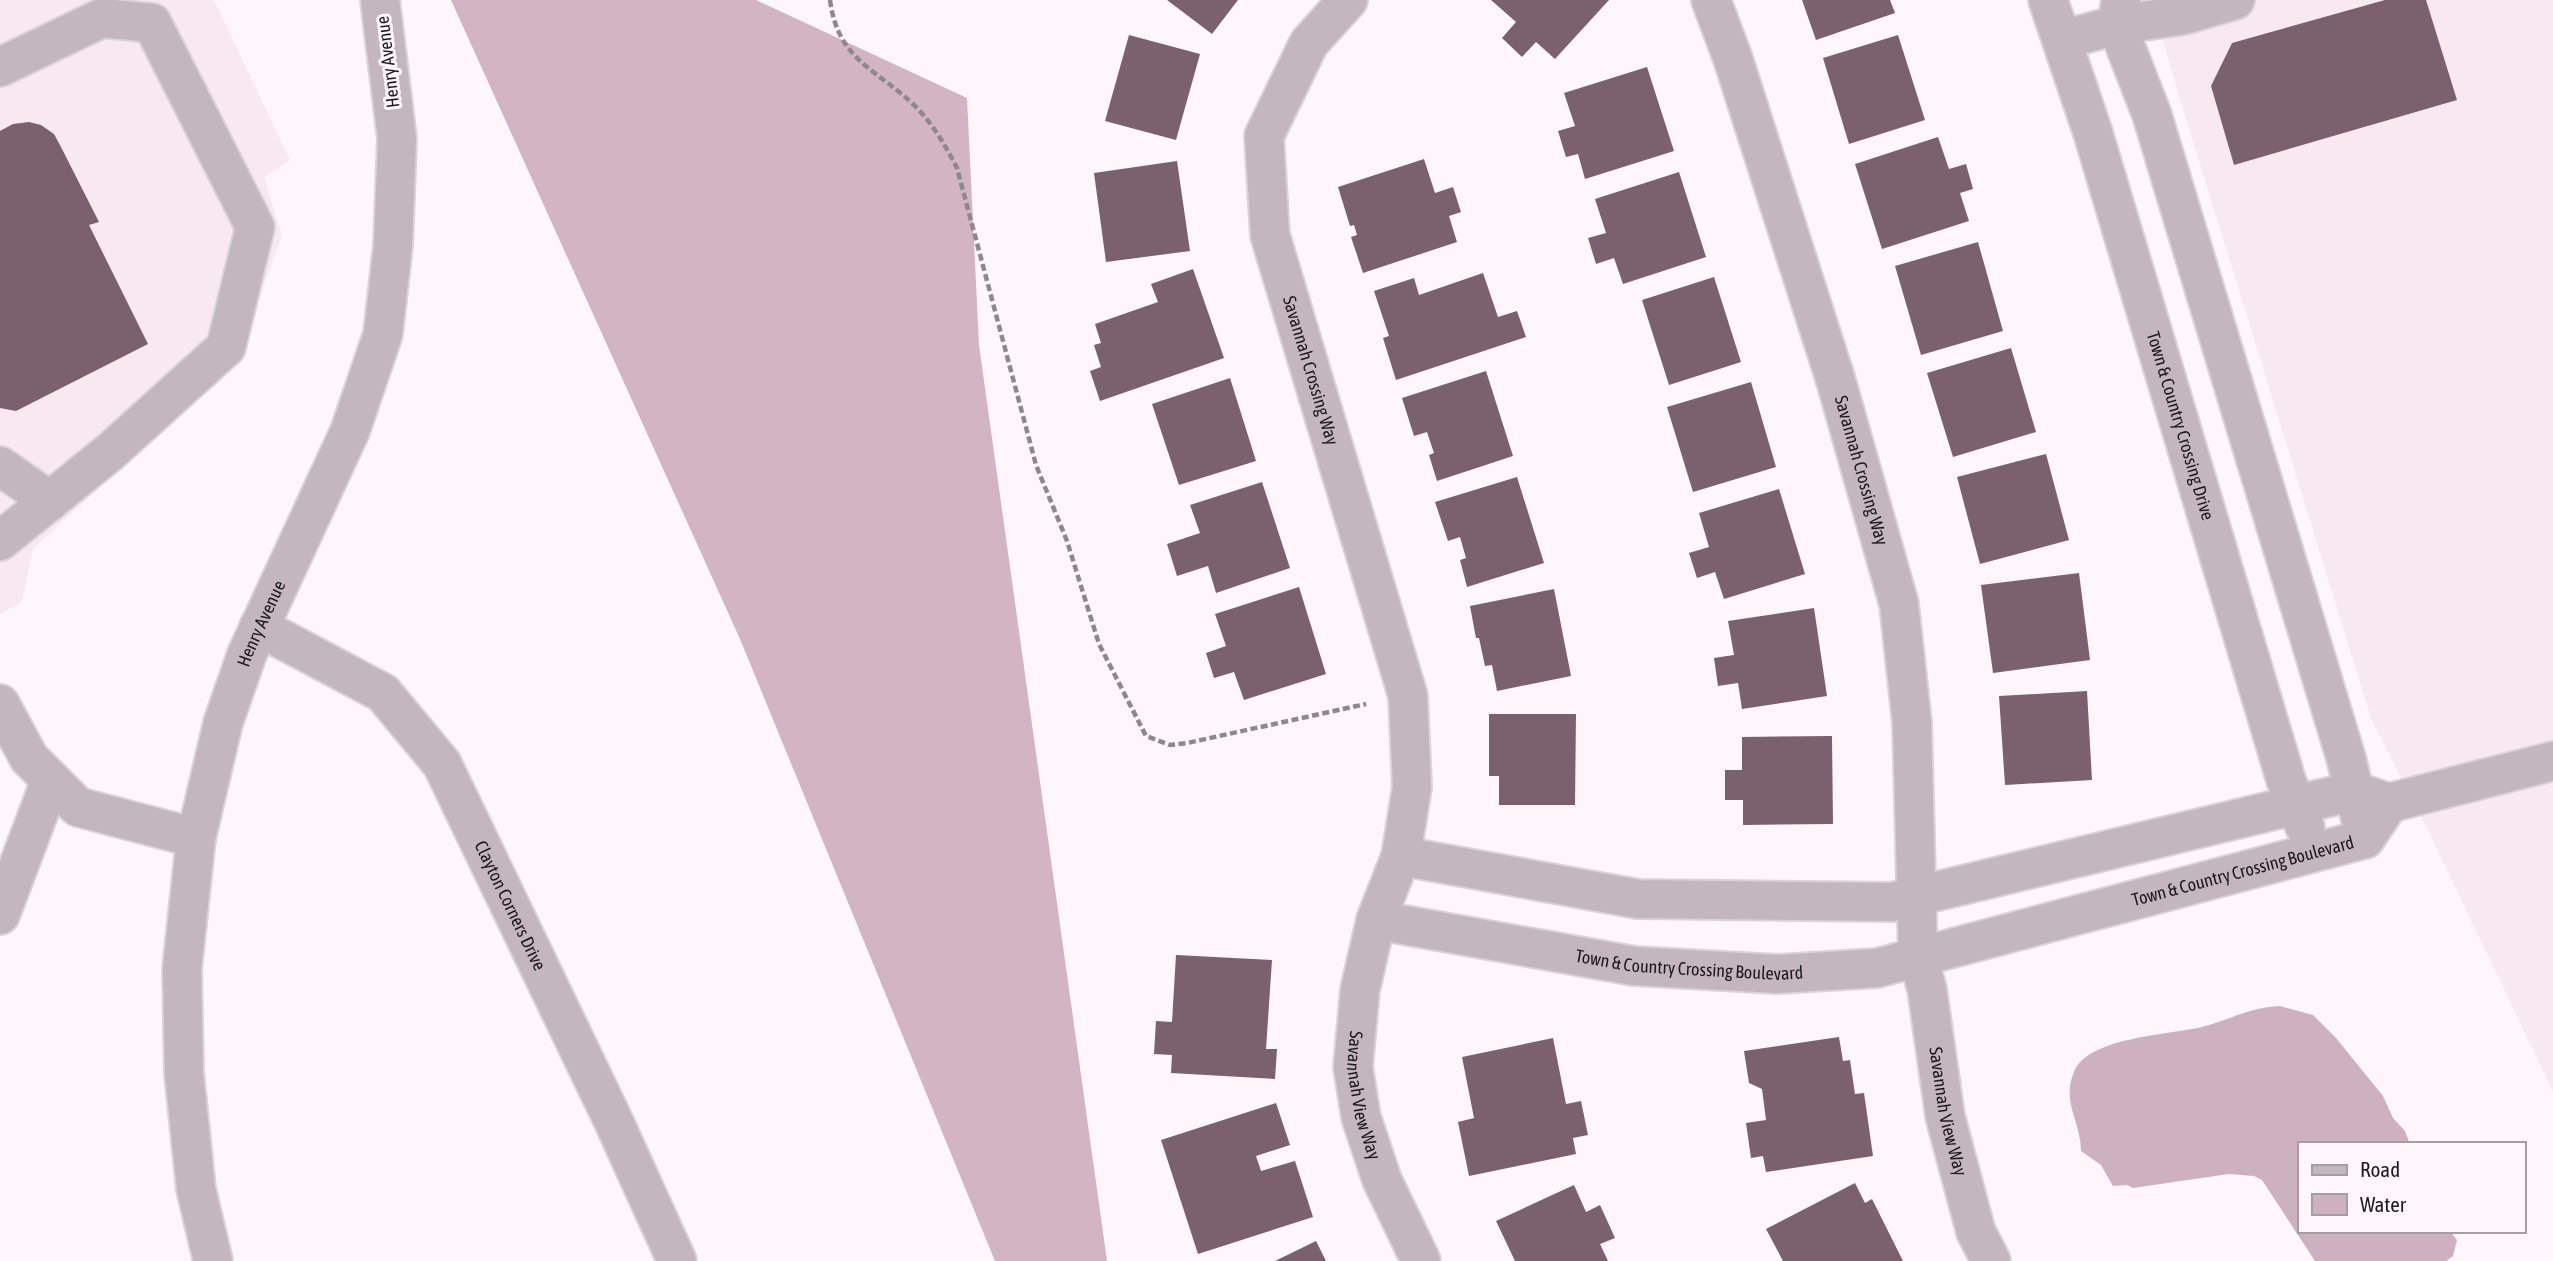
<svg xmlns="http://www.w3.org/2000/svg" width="2553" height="1261" font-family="'Asap Condensed',sans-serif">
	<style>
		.built { fill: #f8e9f1 }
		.forest { fill: #d2b4c3 }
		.water { fill: #ceb1c0 }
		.building { fill: #7b606e }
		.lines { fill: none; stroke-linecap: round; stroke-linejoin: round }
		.minor-casing { stroke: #dad3d6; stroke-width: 42 }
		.path { stroke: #8d888a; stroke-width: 4.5; stroke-dasharray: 7 3.5; stroke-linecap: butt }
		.minor { stroke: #c4b6bd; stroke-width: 38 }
		.labels { text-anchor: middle; stroke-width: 6; stroke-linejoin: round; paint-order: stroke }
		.street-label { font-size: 18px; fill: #1b191a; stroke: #fef6fa }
	</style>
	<rect width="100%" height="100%" fill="#fef6fa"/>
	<!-- built -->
	<path class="built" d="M0,0H214L290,160L264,177L282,235L239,358L33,549L22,602L0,614Z
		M2152,0H2553V1092L2428,830L2372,721L2178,93Z"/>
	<!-- forest -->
	<path class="forest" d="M451,0H756L967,98L979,345L1107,1261H995L740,639Z"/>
	<!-- water -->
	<path class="water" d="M2280,1006L2313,1015L2336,1038L2383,1096L2393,1118L2405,1131L2410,1144H2299V1231H2450L2457,1240L2453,1256L2446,1261H2315L2262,1180L2254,1176L2229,1174L2133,1188L2127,1185L2113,1186L2101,1165L2081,1151C2081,1121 2061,1102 2074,1072C2088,1037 2168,1035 2202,1027C2229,1020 2251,1007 2280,1006Z"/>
	<!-- building -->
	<path class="building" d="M1167,0H1238L1212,34Z
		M1491,0H1609L1555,59L1536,42L1522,57L1502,38L1516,22Z
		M1802,0H1890L1895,13L1816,40Z
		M2385,0H2426L2457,100L2234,165L2211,86L2232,43Z
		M1129,35L1200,54L1176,140L1105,121Z
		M1898,35L1925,120L1849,144L1823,58Z
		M1647,67L1674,151L1585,179L1578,154L1566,157L1558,131L1575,126L1564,93Z
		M29,122L41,125L54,134L61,147L99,222L89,225L148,344L16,411L0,408V131L13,124Z
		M1938,137L1949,169L1966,164L1973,189L1960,193L1969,221L1882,249L1855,164Z
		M1424,159L1435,193L1453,187L1461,212L1449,216L1457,242L1363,273L1351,237L1357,235L1354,225L1350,226L1338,187Z
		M1177,161L1190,251L1106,262L1094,173Z
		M1679,172L1706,257L1623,284L1614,258L1596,264L1588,238L1606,233L1595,199Z
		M1978,242L2003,331L1921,355L1895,266Z
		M1193,269L1224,358L1100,401L1090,371L1101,367L1094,345L1101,343L1095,324L1158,302L1151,284Z
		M1483,273L1498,317L1517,311L1526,337L1396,380L1383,338L1389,336L1374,291L1414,278L1419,295Z
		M1714,277L1741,362L1669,385L1642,300Z
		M2011,348L2036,432L1953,457L1927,373Z
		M1486,371L1513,456L1437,481L1429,455L1434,453L1427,432L1414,436L1402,398Z
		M1230,378L1256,461L1179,485L1152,404Z
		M1751,382L1776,467L1693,492L1667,407Z
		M2046,454L2069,540L1980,564L1957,477Z
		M1517,477L1544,563L1467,587L1460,560L1466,558L1460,537L1448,541L1435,502Z
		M1262,482L1290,568L1216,593L1208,566L1177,576L1167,544L1200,533L1190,505Z
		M1779,489L1805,574L1724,599L1715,572L1697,578L1689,553L1709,547L1699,513Z
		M2079,573L2090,660L1993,673L1981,585Z
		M1299,587L1326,674L1244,700L1234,672L1214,678L1206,653L1226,646L1215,614Z
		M1554,589L1571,676L1497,691L1492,665L1485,666L1479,638H1476L1470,606Z
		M1814,608L1827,696L1742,709L1738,683L1718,686L1714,658L1734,655L1728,621Z
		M2087,691L2092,780L2005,785L1999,696Z
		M1489,714H1576L1575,805H1499V776H1489Z
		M1832,736L1833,824L1743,825V800H1725V770H1742V737Z
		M1176,955L1272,960L1266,1049H1277L1275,1079L1171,1073L1172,1055L1154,1054L1156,1021L1172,1022Z
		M1839,1037L1843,1061L1850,1060L1855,1094L1864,1093L1873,1156L1766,1172L1763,1156L1751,1158L1746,1123L1766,1120L1762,1089L1749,1083L1744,1051Z
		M1553,1038L1566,1104L1581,1101L1588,1135L1573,1138L1576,1154L1469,1176L1458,1122L1474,1118L1462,1057Z
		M1276,1103L1290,1145L1256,1156L1261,1171L1295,1161L1313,1217L1198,1254L1161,1140Z
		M1855,1183L1865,1203L1872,1199L1903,1261H1783L1766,1229Z
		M1574,1185L1586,1212L1600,1205L1615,1238L1600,1244L1608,1261H1515L1496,1221Z
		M1316,1241L1326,1261H1275Z"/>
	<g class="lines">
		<!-- minor casing -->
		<g class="minor-casing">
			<g id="minor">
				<path id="s1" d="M1348,0L1309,43L1264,136L1270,235L1408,696L1412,787L1401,856L1376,920L1360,990L1353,1067L1361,1117L1382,1180L1421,1261"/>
				<path id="s2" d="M1711,0L1733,59L1836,381L1899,604L1912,723L1918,957L1927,989L1945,1116L1976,1232L1991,1261"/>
				<path id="s3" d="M2048,0L2093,133L2286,780L2305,827"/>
				<path d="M2121,0L2117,25L2152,115L2346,758L2360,816"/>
				<path d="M2062,40L2117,25L2184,15L2235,0"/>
				<path d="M0,67L102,18L152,23L255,227L226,347L110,452L0,541"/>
				<path d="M0,466L50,501"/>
				<path id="s4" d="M259,627L383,693L442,764L613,1120L677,1261"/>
				<path d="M0,704L29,758L78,807L196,838"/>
				<path d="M2389,803L2553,761"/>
				<path d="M1401,856L1638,899L1892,902L2354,791L2389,803"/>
				<path d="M0,915L51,780"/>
				<path id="s5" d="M1376,920L1634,966L1777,974L1877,968L2365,839L2389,803"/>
				<path id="s6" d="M213,1261L196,1189L184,1073L182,969L196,838L223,723L247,654L350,431L383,334L393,245L397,139L380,0"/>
			</g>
		</g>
		<!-- path -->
		<path class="path" d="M830,0C838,61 876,68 915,106C933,124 945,145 957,168L1036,465L1067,541L1099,644L1146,736L1170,745L1187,743L1366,704"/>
		<!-- minor -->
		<use href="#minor" class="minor"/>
	</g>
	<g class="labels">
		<!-- street labels -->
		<g class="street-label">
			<text transform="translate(388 62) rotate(-97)" y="6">Henry Avenue</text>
			<text dy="6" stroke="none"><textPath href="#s1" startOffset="402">Savannah Crossing Way</textPath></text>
			<text dy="6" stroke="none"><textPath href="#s3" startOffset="446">Town &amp; Country Crossing Drive</textPath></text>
			<text dy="6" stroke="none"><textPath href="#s2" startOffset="494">Savannah Crossing Way</textPath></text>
			<text dy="6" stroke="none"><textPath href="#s6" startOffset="651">Henry Avenue</textPath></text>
			<text dy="6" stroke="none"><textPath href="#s5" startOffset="884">Town &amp; Country Crossing Boulevard</textPath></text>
			<text dy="6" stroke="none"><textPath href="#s4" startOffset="390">Clayton Corners Drive</textPath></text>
			<text dy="6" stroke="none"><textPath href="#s5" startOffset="317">Town &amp; Country Crossing Boulevard</textPath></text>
			<text dy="6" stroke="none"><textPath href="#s1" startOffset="1150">Savannah View Way</textPath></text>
			<text dy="6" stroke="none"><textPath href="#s2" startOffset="1144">Savannah View Way</textPath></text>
		</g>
	</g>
	<!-- legend -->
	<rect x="2298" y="1142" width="228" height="91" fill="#fef6fa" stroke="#a39ea0" stroke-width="2"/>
	<rect x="2312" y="1165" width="35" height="10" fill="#c4b6bd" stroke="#a39ea0" stroke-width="2"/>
	<text x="2360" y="1177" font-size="21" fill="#1b191a">Road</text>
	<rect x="2312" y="1194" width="35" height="21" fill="#ceb1c0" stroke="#a39ea0" stroke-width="2"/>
	<text x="2360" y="1212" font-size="21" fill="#1b191a">Water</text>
</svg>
